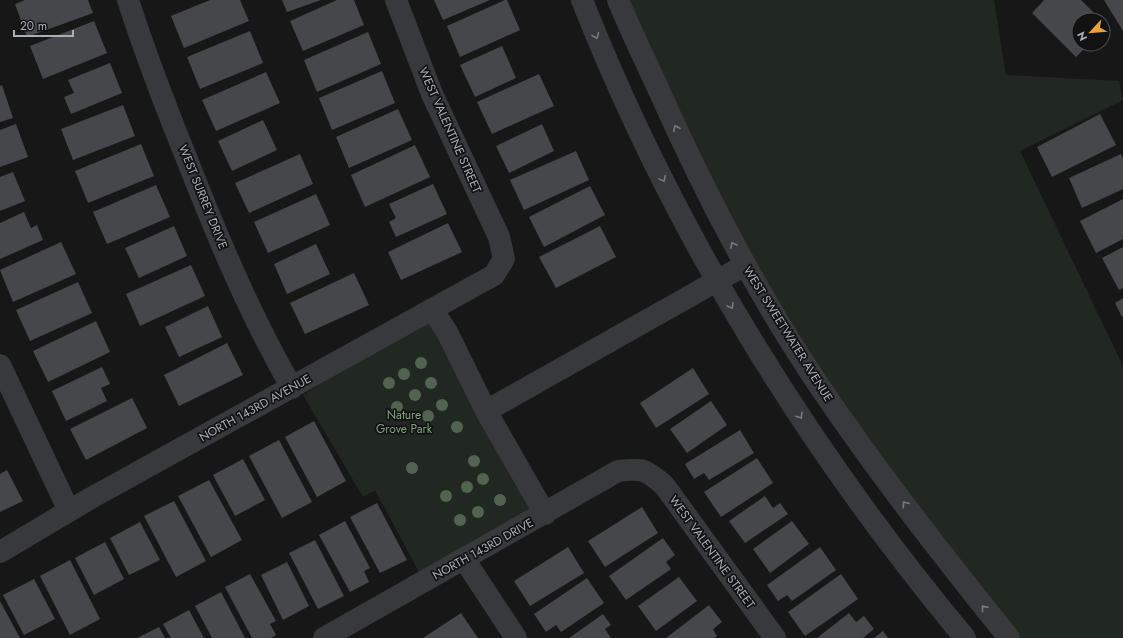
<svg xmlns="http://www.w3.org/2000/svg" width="1123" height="638" font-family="Jost,sans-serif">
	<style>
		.green { fill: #212821 }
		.building { fill: #46474b }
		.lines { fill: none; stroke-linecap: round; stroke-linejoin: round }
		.minor { stroke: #38393d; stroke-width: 22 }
		.tree { fill: #526352 }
		.oneway { stroke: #767a81 }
		.labels { text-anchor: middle; stroke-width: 3.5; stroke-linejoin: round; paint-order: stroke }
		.street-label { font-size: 12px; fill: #a9afb8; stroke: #121213 }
		.park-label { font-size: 12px; fill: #82a281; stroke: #121213 }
	</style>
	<rect width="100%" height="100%" fill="#171718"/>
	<!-- green -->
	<path class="green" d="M625,0H994L1006,75L1119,81L1123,100L1020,151L1123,366V638H1018L825,382L763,279L705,170Z
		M429,316L537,511L421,576L375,490L363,497L303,395Z"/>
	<!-- building -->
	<path class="building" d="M25,0H88L93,13L27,37L15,4Z
		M210,0H240L249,21L184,48L171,16Z
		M282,0H321L287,12Z
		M337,0H354L364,25L303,51L290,21Z
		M434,0H490L443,20Z
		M505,0H507L520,30L460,57L447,26Z
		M1044,0H1081L1101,20H1079V44H1089L1076,57L1032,13Z
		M1104,0H1123V31Z
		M94,21L107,53L43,79L30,46Z
		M1103,22L1111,30L1103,39Z
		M250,31L263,63L200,89L187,57Z
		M368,32L381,64L317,92L304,60Z
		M502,46L516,78L475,97L460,65Z
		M110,63L122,93L71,114L64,97L74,93L68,80Z
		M382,71L395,103L332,130L319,98Z
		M266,72L280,103L216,131L202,100Z
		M539,74L554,106L492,134L477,102Z
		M2,85L13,118L0,122V86Z
		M123,105L135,136L73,160L61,129Z
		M398,109L412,140L349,168L336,137Z
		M1100,114L1116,145L1052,177L1037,147Z
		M263,120L277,150L232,171L218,141Z
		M16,124L28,157L0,167V130Z
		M542,124L554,151L509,173L496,146Z
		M141,144L154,176L88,203L75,171Z
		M415,145L430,177L365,207L351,175Z
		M576,151L589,180L524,210L510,180Z
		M300,154L313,184L249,213L235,183Z
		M1121,154L1123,159V189L1082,208L1069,178Z
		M13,172L25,201L0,211V177Z
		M433,184L447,214L396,237L389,222L396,218L389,204Z
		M156,185L170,217L107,244L93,212Z
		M590,186L605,215L544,247L529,217Z
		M316,194L330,225L268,253L254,222Z
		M1123,199V239L1096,253L1080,221Z
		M24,212L31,228L37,225L43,240L0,259V223Z
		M448,223L462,252L401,280L388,252Z
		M174,226L187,256L139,278L125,248Z
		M600,226L616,257L556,288L539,257Z
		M61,242L76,274L13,302L0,270Z
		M316,244L330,274L287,294L274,264Z
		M1123,247V288L1119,290L1102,258Z
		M191,265L205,296L140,326L126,294Z
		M354,273L369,305L305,334L290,303Z
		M78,282L92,313L30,341L16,310Z
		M1123,298V316L1122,317L1115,303Z
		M208,306L222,337L179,357L165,327Z
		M96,321L110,352L48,382L33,351Z
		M227,343L243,375L179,406L164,375Z
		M102,367L110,384L101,388L107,401L66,421L52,391Z
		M693,368L709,394L656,428L640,403Z
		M132,398L147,428L86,460L70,429Z
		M711,401L727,425L687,453L670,429Z
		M314,421L346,481L317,497L285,437Z
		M740,430L754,453L709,480L704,473L694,479L685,464Z
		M279,440L312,502L282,518L249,456Z
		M757,458L773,483L721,517L704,492Z
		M243,459L265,500L235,516L213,475Z
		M7,470L23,501L0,512V474Z
		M209,480L242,540L211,557L178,496Z
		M765,496L773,508L780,503L788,514L745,543L729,521Z
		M174,501L206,561L176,577L144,516Z
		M377,503L407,560L380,573L350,517Z
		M642,507L658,533L605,567L588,541Z
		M345,521L370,568L364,571L369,582L350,592L319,535Z
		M792,521L809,544L770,573L753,549Z
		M140,522L160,560L129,575L110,538Z
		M663,538L675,555L666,562L671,569L626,600L609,576Z
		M315,540L344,596L318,609L289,553Z
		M105,542L124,579L94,595L75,558Z
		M568,547L584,573L530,606L514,581Z
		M820,547L836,570L792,601L787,595L778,601L767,585Z
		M70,560L100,619L70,635L40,576Z
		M287,562L309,606L283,620L261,575Z
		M250,574L276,621L270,624L276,635L271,638H252L225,587Z
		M841,574L858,599L805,636L788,612Z
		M679,577L697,601L656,631L638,606Z
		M587,578L604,603L561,632L556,625L546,632L534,614Z
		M34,579L55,619L24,635L3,595Z
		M221,592L245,638H212L195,606Z
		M0,601L20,638H0Z
		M709,605L722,622L713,629L717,636L714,638H666Z
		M189,610L204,638H171L163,624Z
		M461,613L478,638H423Z
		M849,613L856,622L864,616L874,629L863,638H817Z
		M603,614L611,625L605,629L611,638H569Z
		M159,627L165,638H137Z
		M883,631L888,638H874Z"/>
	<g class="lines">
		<!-- minor -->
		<path class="minor" d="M128,0C145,53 165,105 186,157C217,236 250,315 292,388
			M582,0C673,231 806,447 965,638
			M618,0C630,29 644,58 657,86C701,185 750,281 810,372C871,464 940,552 1009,638
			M432,309L447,332L486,411L545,514
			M0,365L69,511
			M486,411L745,265
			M0,552L91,498L494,275L504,259L499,237L432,94L396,0
			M464,559L516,638
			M324,638L618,471C644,468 644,469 664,485L775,638"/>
	</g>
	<!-- trees -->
	<g class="tree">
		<circle cx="421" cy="363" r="6"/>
		<circle cx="404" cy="374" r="6"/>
		<circle cx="389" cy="383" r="6"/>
		<circle cx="431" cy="383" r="6"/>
		<circle cx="415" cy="395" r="6"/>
		<circle cx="442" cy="405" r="6"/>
		<circle cx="397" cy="407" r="6"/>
		<circle cx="428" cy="416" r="6"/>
		<circle cx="457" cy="427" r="6"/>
		<circle cx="474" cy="461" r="6"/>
		<circle cx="412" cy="468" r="6"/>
		<circle cx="483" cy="479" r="6"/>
		<circle cx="467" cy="487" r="6"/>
		<circle cx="446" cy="496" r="6"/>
		<circle cx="500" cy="500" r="6"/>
		<circle cx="478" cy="512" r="6"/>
		<circle cx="460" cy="520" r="6"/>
	</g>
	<!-- one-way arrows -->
	<defs><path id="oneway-chevron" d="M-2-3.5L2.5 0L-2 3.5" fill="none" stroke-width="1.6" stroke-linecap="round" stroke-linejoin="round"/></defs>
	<g class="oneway">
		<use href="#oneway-chevron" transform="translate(596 36) rotate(68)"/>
		<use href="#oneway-chevron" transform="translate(676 128) rotate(-115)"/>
		<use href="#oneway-chevron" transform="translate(663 179) rotate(62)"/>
		<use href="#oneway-chevron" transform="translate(733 245) rotate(-119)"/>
		<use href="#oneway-chevron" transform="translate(731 306) rotate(59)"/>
		<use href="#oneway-chevron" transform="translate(800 416) rotate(57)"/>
		<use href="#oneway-chevron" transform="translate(905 504) rotate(-126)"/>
		<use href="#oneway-chevron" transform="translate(984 608) rotate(-129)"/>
	</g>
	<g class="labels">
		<!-- street labels -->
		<g class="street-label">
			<text transform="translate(450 130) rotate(66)" y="4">WEST VALENTINE STREET</text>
			<text transform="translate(203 197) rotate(68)" y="4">WEST SURREY DRIVE</text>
			<text transform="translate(788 334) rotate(58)" y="4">WEST SWEETWATER AVENUE</text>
			<text transform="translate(255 408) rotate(-29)" y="4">NORTH 143RD AVENUE</text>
			<text transform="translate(483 549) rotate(-29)" y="4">NORTH 143RD DRIVE</text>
			<text transform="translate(712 552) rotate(54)" y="4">WEST VALENTINE STREET</text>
		</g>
		<!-- park labels -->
		<g class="park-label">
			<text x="404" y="419">Nature<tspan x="404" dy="14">Grove Park</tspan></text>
		</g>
	</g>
	<!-- north arrow -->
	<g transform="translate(1091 32) rotate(244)"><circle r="19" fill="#121213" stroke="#4e5155"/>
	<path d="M0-3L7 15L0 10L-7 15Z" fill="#eba13d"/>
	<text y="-6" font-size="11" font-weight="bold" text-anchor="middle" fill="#a9afb8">N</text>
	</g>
	<!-- scale -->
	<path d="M14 30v6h59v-6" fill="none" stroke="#a9afb8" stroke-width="2"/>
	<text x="20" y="30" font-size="12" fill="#a9afb8" stroke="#121213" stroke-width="3" paint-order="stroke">20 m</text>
</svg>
